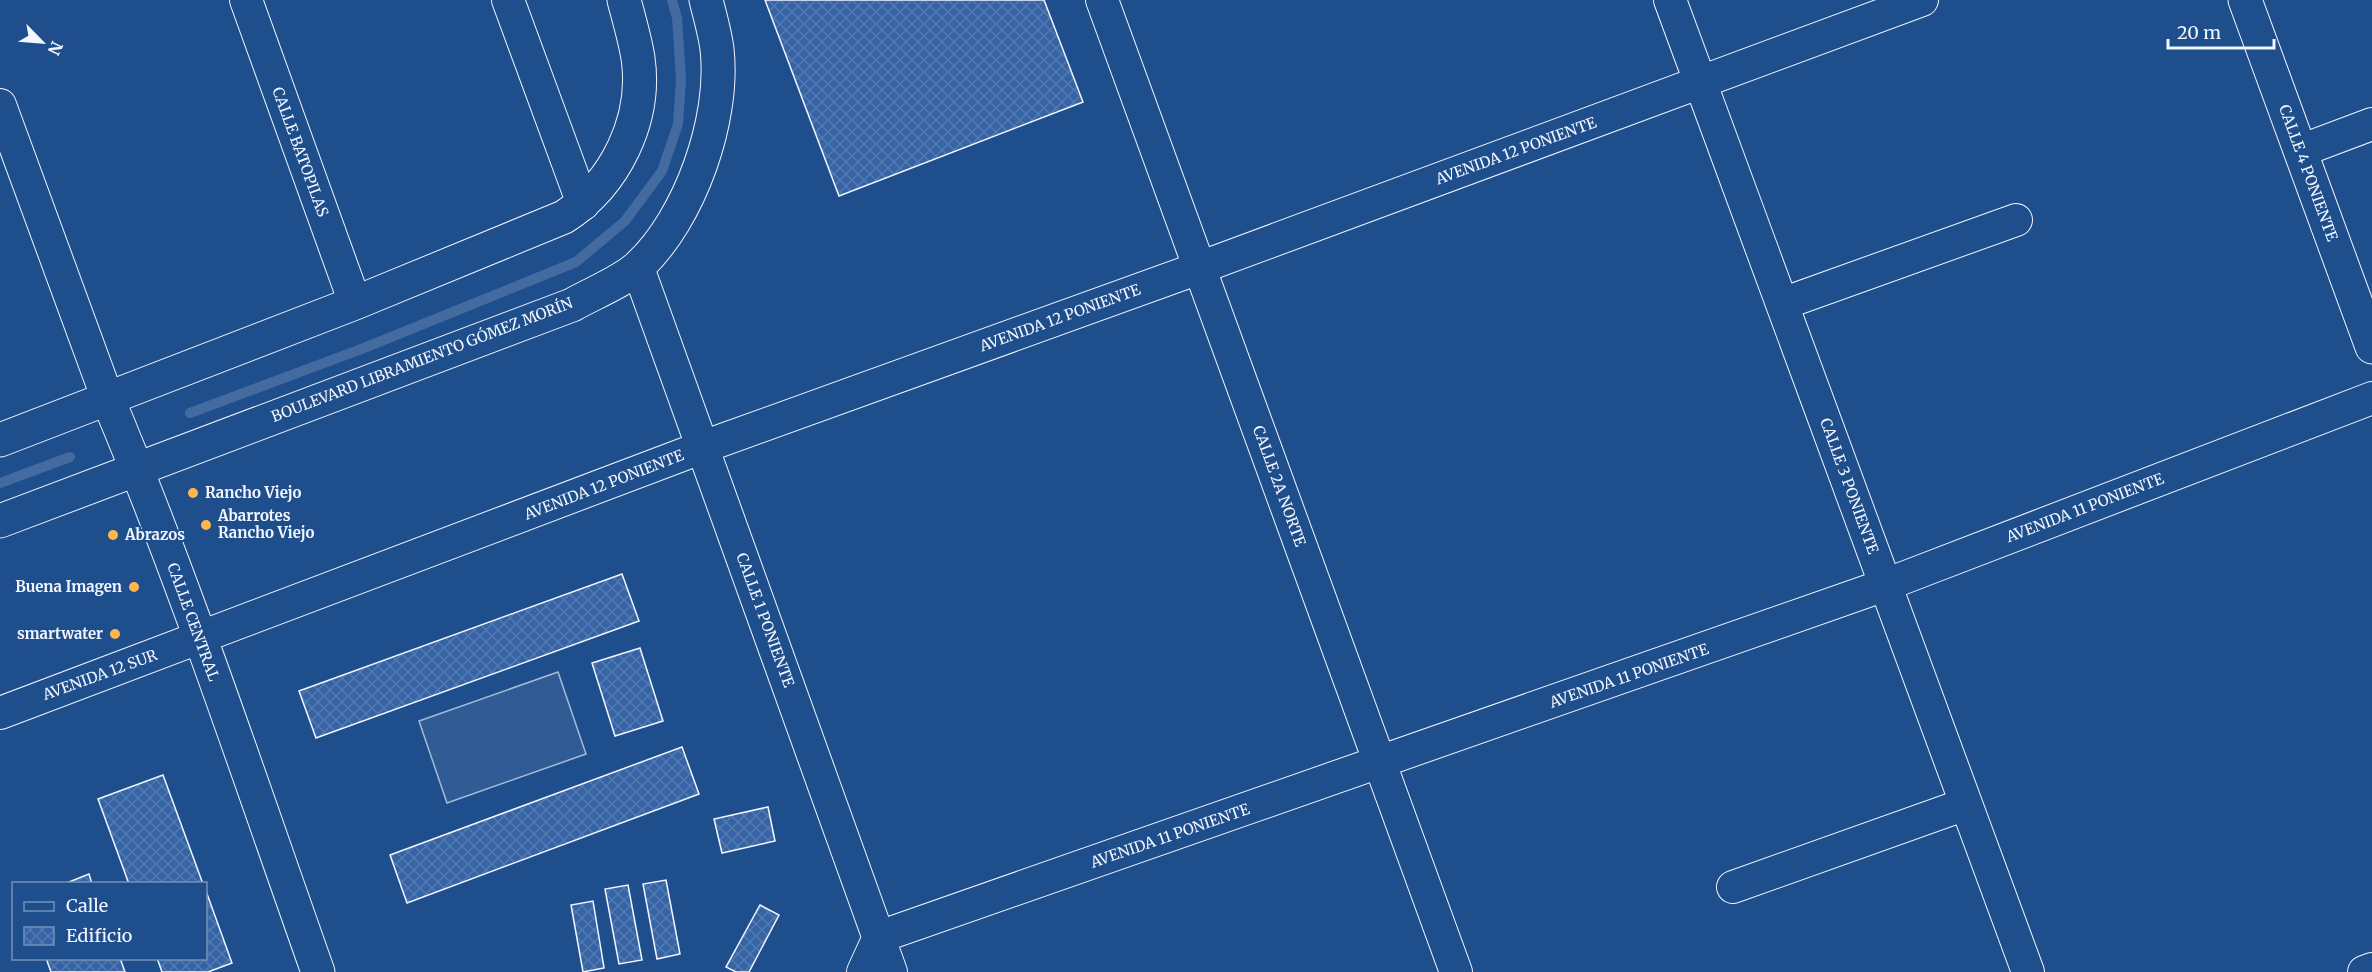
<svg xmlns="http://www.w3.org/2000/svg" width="2372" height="972" font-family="Merriweather,serif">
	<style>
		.built { fill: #305b95; stroke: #a8bbd7; stroke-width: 1.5 }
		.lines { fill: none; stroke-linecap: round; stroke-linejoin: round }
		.stream { stroke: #446ba0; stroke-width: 10 }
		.building { fill: url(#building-cross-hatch); stroke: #f2f6ff; stroke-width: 1.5 }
		.street-casing { stroke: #f2f6ff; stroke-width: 34 }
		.secondary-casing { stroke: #f2f6ff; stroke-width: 35 }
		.street { stroke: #1f4e8c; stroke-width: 32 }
		.secondary { stroke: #1f4e8c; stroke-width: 33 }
		.poi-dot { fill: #ffb74d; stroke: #1f4e8c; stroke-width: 2 }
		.labels { text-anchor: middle; stroke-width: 4.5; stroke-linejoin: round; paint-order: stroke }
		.street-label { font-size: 15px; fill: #f2f6ff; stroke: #1f4e8c }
		.poi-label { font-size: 15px; font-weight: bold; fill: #f2f6ff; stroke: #1f4e8c; text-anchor: start }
	</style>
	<defs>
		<pattern id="building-cross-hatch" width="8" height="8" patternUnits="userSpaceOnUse" patternTransform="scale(1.5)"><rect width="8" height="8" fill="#3563a3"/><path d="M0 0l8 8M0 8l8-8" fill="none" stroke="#537ab1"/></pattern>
	</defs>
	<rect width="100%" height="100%" fill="#1f4e8c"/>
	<!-- built -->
	<path class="built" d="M558,672L586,754L447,803L419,721Z"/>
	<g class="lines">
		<!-- stream -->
		<path class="stream" d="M190,413L364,348L576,262L625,221L662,171L678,124L681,79L677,18L672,0
			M0,483L70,457"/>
	</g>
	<!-- building -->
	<path class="building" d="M765,0H1044L1083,102L839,196Z
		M622,574L639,621L316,738L299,691Z
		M640,648L663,721L615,736L592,663Z
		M682,747L699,794L407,903L390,855Z
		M163,775L203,884H129L98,799Z
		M768,807L775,841L722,853L714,819Z
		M89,874L92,884H64Z
		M666,880L680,954L657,959L643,884Z
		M628,885L642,960L619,964L605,889Z
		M206,891L232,963L208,972H162L157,958H206Z
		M593,901L604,968L583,972L571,905Z
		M760,905L779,915L749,972H736L726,967Z
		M46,958H120L125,972H51Z"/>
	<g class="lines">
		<!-- street casing -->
		<g class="street-casing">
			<path id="street" d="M246,0L355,303
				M508,0L583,204
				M1102,0L1456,972
				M1670,0L2028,972
				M0,105L107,397
				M2300,151L2372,124
				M638,268L891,972
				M1782,304L2016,220
				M0,713L703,447L1199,268L1922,0
				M1733,887L1966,804
				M879,937L1885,585L2372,398
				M863,972L879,937
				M2364,972L2372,969"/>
		</g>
		<!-- secondary casing -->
		<g class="secondary-casing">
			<path id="secondary" d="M2245,0L2372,347
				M107,397C186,585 250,780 318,972
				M0,440L355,303L564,217C615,184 647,120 638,58C635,39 629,19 624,0
				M0,521L572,305C591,294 624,281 639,266C690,218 725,119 717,49C715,33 710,16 706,0"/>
		</g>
		<!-- street -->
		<use href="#street" class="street"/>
		<!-- secondary -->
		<use href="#secondary" class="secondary"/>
	</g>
	<!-- markers -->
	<g class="poi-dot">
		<circle cx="193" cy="493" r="6"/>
		<circle cx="206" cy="525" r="6"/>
		<circle cx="113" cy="535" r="6"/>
		<circle cx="134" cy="587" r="6"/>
		<circle cx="115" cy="634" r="6"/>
	</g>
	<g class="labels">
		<!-- street labels -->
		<g class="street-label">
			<text transform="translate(1516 151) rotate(-20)" y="5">AVENIDA 12 PONIENTE</text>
			<text transform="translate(300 152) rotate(70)" y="5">CALLE BATOPILAS</text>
			<text transform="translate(2308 173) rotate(70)" y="5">CALLE 4 PONIENTE</text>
			<text transform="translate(1060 318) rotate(-20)" y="5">AVENIDA 12 PONIENTE</text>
			<text transform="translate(422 360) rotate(-21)" y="5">BOULEVARD LIBRAMIENTO GÓMEZ MORÍN</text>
			<text transform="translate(604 485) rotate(-21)" y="5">AVENIDA 12 PONIENTE</text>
			<text transform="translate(1279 486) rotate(70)" y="5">CALLE 2A NORTE</text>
			<text transform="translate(1849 486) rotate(70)" y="5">CALLE 3 PONIENTE</text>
			<text transform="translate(2085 508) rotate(-21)" y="5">AVENIDA 11 PONIENTE</text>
			<text transform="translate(765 620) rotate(70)" y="5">CALLE 1 PONIENTE</text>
			<text transform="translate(193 622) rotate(70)" y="5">CALLE CENTRAL</text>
			<text transform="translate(100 675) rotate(-20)" y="5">AVENIDA 12 SUR</text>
			<text transform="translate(1629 676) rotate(-19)" y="5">AVENIDA 11 PONIENTE</text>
			<text transform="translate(1170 836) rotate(-19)" y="5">AVENIDA 11 PONIENTE</text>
		</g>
		<!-- poi labels -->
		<g class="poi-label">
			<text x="205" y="498">Rancho Viejo</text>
			<text x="218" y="521">Abarrotes<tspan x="218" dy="17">Rancho Viejo</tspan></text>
			<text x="125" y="540">Abrazos</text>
			<text x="122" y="592" text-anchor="end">Buena Imagen</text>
			<text x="103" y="639" text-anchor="end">smartwater</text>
		</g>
	</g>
	<!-- legend -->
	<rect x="12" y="882" width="195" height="78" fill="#1f4e8c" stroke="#7391ba" stroke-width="1.5"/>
	<rect x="24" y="902" width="30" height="9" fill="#1f4e8c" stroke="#7391ba" stroke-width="1.5"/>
	<text x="66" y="912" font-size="18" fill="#f2f6ff">Calle</text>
	<rect x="24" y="927" width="30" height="18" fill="url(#building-cross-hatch)" stroke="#7391ba" stroke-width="1.5"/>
	<text x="66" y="942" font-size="18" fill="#f2f6ff">Edificio</text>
	<!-- north arrow -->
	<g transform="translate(42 42) rotate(115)" stroke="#1f4e8c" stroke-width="4.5" paint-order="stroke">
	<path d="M0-4.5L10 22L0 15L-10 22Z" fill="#f2f6ff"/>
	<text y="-9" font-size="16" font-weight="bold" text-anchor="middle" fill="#f2f6ff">N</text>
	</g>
	<!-- scale -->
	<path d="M2168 39v9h106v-9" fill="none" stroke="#f2f6ff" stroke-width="3"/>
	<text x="2177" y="39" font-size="18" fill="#f2f6ff" stroke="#1f4e8c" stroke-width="4.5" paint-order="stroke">20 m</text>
</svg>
